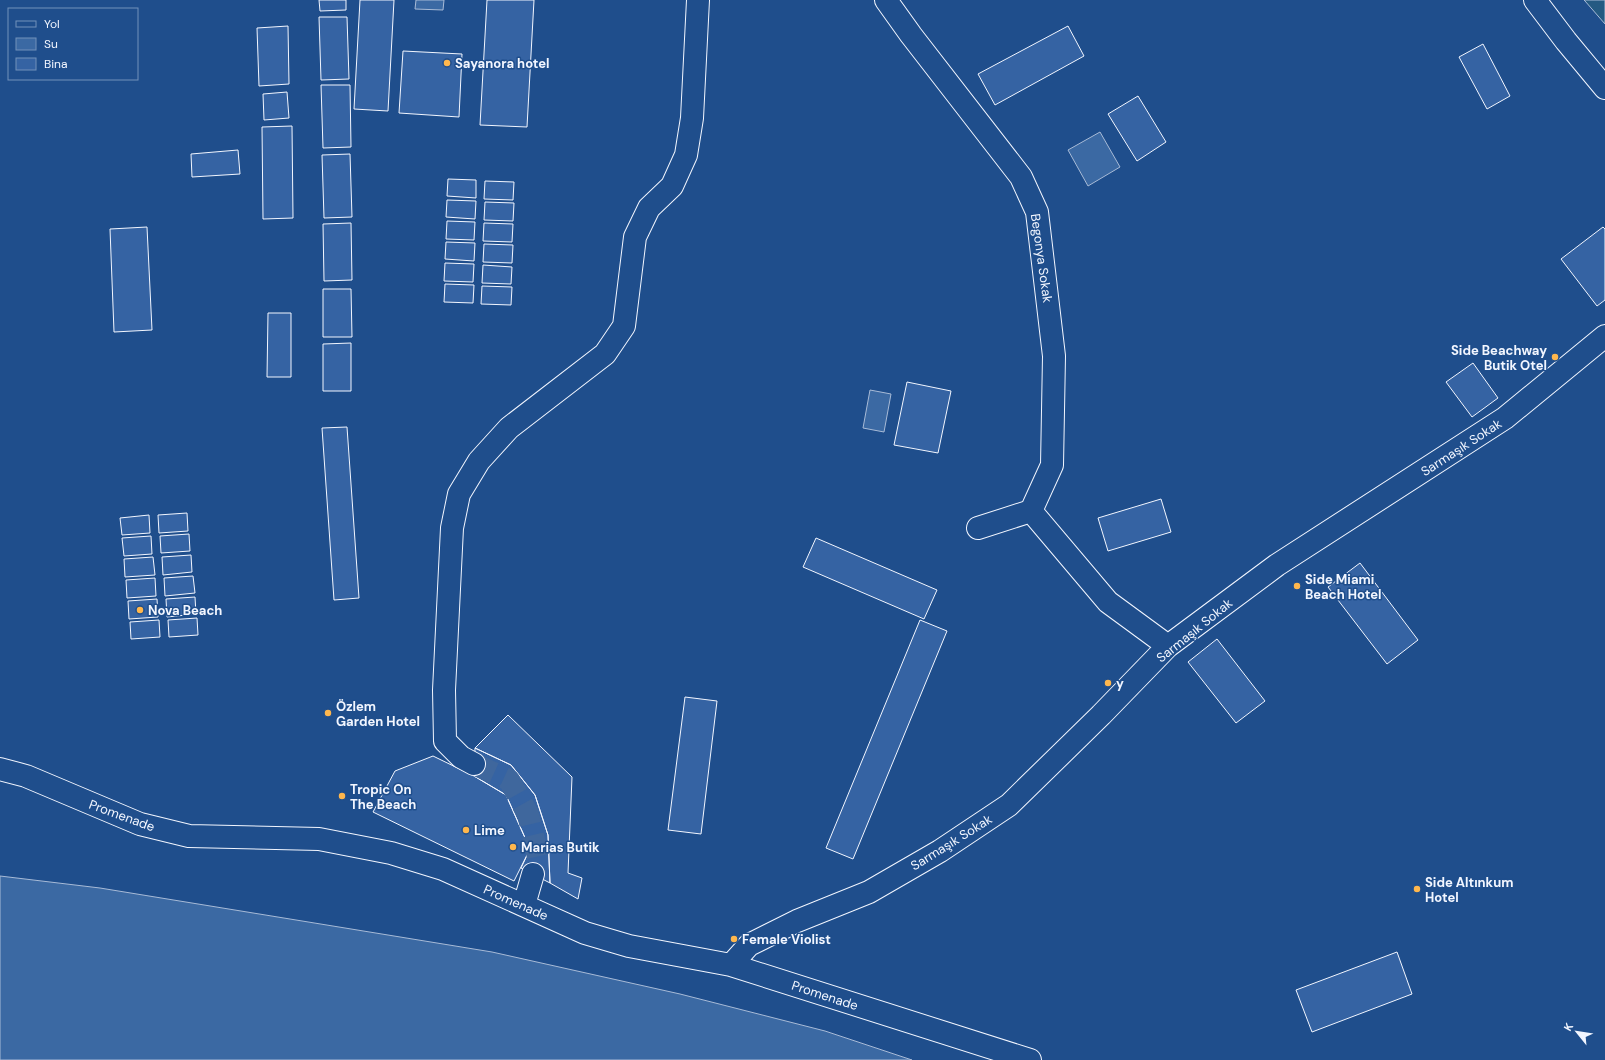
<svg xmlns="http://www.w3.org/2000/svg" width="1605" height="1060" font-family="'DM Sans',sans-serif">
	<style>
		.green { fill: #245a82; stroke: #a8bbd7 }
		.water { fill: #3b69a3; stroke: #a8bbd7 }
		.building { fill: #3563a3; stroke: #f2f6ff }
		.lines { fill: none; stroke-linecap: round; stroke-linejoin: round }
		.street-tunnel { stroke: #3f679d; stroke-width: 22; stroke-dasharray: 22 11; stroke-linecap: butt }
		.street-casing { stroke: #f2f6ff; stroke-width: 24 }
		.secondary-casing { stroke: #f2f6ff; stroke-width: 24 }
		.street { stroke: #1f4e8c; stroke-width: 22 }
		.secondary { stroke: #1f4e8c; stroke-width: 22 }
		.poi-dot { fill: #ffb74d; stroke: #1f4e8c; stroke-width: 1.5 }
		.labels { text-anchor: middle; stroke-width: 3; stroke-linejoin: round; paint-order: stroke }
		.poi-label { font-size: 13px; font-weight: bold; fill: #f2f6ff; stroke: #1f4e8c; text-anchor: start }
		.street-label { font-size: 13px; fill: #f2f6ff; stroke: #1f4e8c }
	</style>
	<rect width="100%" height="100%" fill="#1f4e8c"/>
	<!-- green -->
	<path class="green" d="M1584,0H1605V24L1585,1Z"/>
	<!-- water -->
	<path class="water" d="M416,0H444L443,10L415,9Z
		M1100,132L1120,167L1088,186L1068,150Z
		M870,390L891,394L884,432L863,428Z
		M0,876L100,888L492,952L680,994L825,1031L912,1060H0Z"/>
	<!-- building -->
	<path class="building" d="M319,0H346V10L320,11Z
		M360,0H394L388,111L354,109Z
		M487,0H534L527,127L480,125Z
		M319,17H347L349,79L321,80Z
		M288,26L289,84L259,86L257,28Z
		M1068,26L1084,56L995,105L978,74Z
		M1483,44L1510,96L1487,109L1459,57Z
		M403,51L462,54L459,117L399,113Z
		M321,85H350L351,147L323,148Z
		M287,92L289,118L264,120L263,94Z
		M1138,96L1166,142L1137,161L1108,114Z
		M292,126L293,218L263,219L262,127Z
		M238,150L240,174L192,177L191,154Z
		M350,154L352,217L324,218L322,155Z
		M448,179L476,180V198L447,196Z
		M485,181L514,182L513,200L484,199Z
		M447,200L476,201L475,219L446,217Z
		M485,202L514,203L513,221L484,220Z
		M447,221L475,222L474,240L446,239Z
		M351,223L352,280L324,281L323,224Z
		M484,223L513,224L512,242L483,241Z
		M147,227L152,330L114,332L110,229Z
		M1603,227L1605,229V300L1597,306L1561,259Z
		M446,242L475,243L474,261L445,259Z
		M484,244L513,245L512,263L483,262Z
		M445,263L474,264L473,282L444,281Z
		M483,265L512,267L511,284L482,283Z
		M445,284L474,285L473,303L444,302Z
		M482,286L512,287L511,305L481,304Z
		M323,289H351L352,337H323Z
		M268,313H291V377H267Z
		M351,343V391H323V344Z
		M1473,363L1498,398L1472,417L1446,382Z
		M907,382L951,391L938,453L894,445Z
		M347,427L359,598L334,600L322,428Z
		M1161,499L1171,532L1108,551L1098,518Z
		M187,513L188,531L159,533L158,515Z
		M149,515L150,533L122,535L120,518Z
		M189,534L190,551L161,553L160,536Z
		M151,536L152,554L124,556L122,538Z
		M816,538L937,590L924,619L803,567Z
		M191,555L192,572L163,575L162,557Z
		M153,557L155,575L125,577L124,559Z
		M1360,563L1418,640L1387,664L1328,587Z
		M193,576L195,593L165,596L164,578Z
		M155,578L156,596L127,598L126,580Z
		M195,597L196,614L167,617L166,599Z
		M157,599L158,617L129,619L128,601Z
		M197,618L198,635L169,637L168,620Z
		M159,620L160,637L131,639L130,622Z
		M920,620L947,631L853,859L826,848Z
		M1217,639L1265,701L1236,723L1188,662Z
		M685,697L717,701L701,834L668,830Z
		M508,715L572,777L568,873L582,878L578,899L550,883L548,835L535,795L511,765L475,748Z
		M475,748L511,765L535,795L548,835L550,883L521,868L530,849L506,795L474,776Z
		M433,756L474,776L506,795L530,849L514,881L373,812L395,771Z
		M1397,952L1412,994L1312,1032L1296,990Z"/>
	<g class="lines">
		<!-- street-tunnel -->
		<path class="street-tunnel" d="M474,764L509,780L528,814L538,857L533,874"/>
		<!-- street casing -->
		<g class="street-casing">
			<path id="street" d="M886,0L911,35L1021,177L1037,212L1054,356L1052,465L1031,511L1108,602L1168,646
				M978,528L1031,511
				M474,764L461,757L445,741L444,690L452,528L459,494L479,461L509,428L605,354L624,326L635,237L649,208L672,186L686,155L692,118L698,0
				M0,769L26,776L140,824L189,836L319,839L391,853L443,869L585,933L629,946L731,965L1030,1060
				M524,905L533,874
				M731,965L749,945L797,921L869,892L940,851L1009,805L1101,715L1168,646L1277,565L1505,418L1605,336"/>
		</g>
		<!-- secondary casing -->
		<g class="secondary-casing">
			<path id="secondary" d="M1535,0L1566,41L1605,88"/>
		</g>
		<!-- street -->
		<use href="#street" class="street"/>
		<!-- secondary -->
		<use href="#secondary" class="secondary"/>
	</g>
	<!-- markers -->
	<g class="poi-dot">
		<circle cx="447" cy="63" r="4"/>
		<circle cx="1555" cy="357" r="4"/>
		<circle cx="1297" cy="586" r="4"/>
		<circle cx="140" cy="610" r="4"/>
		<circle cx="1108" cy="683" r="4"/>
		<circle cx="328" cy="713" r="4"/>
		<circle cx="342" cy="796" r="4"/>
		<circle cx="466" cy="830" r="4"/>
		<circle cx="513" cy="847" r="4"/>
		<circle cx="1417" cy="889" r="4"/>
		<circle cx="734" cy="939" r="4"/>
	</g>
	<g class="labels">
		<!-- poi labels -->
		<g class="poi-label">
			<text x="455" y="68">Sayanora hotel</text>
			<text x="1547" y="355" text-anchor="end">Side Beachway<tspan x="1547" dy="15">Butik Otel</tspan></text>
			<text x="1305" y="584">Side Miami<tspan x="1305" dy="15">Beach Hotel</tspan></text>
			<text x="148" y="615">Nova Beach</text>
			<text x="1116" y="688">y</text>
			<text x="336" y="711">Özlem<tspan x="336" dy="15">Garden Hotel</tspan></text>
			<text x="350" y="794">Tropic On<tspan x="350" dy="15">The Beach</tspan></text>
			<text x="474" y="835">Lime</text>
			<text x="521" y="852">Marias Butik</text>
			<text x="1425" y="887">Side Altınkum<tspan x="1425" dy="15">Hotel</tspan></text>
			<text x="742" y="944">Female Violist</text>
		</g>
		<!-- street labels -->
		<g class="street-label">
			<text transform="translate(1042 258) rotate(82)" y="5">Begonya Sokak</text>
			<text transform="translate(1461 447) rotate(-33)" y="5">Sarmaşık Sokak</text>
			<text transform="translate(1194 630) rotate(-39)" y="5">Sarmaşık Sokak</text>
			<text transform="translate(122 815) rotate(20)" y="5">Promenade</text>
			<text transform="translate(951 842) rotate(-32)" y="5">Sarmaşık Sokak</text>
			<text transform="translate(516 902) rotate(24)" y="5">Promenade</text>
			<text transform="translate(825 995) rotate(18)" y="5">Promenade</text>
		</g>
	</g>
	<!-- legend -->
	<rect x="8" y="8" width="130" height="72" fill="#1f4e8c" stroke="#7391ba"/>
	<rect x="16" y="21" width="20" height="6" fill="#1f4e8c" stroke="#7391ba"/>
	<text x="44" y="28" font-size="12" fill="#f2f6ff">Yol</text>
	<rect x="16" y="38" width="20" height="12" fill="#3b69a3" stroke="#7391ba"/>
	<text x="44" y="48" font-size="12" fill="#f2f6ff">Su</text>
	<rect x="16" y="58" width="20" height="12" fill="#3563a3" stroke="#7391ba"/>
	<text x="44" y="68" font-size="12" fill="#f2f6ff">Bina</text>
	<!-- north arrow -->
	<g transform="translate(1577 1032) rotate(300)" stroke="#1f4e8c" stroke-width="3" paint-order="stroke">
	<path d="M0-3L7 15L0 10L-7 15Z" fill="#f2f6ff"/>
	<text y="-6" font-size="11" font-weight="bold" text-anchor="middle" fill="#f2f6ff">K</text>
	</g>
</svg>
